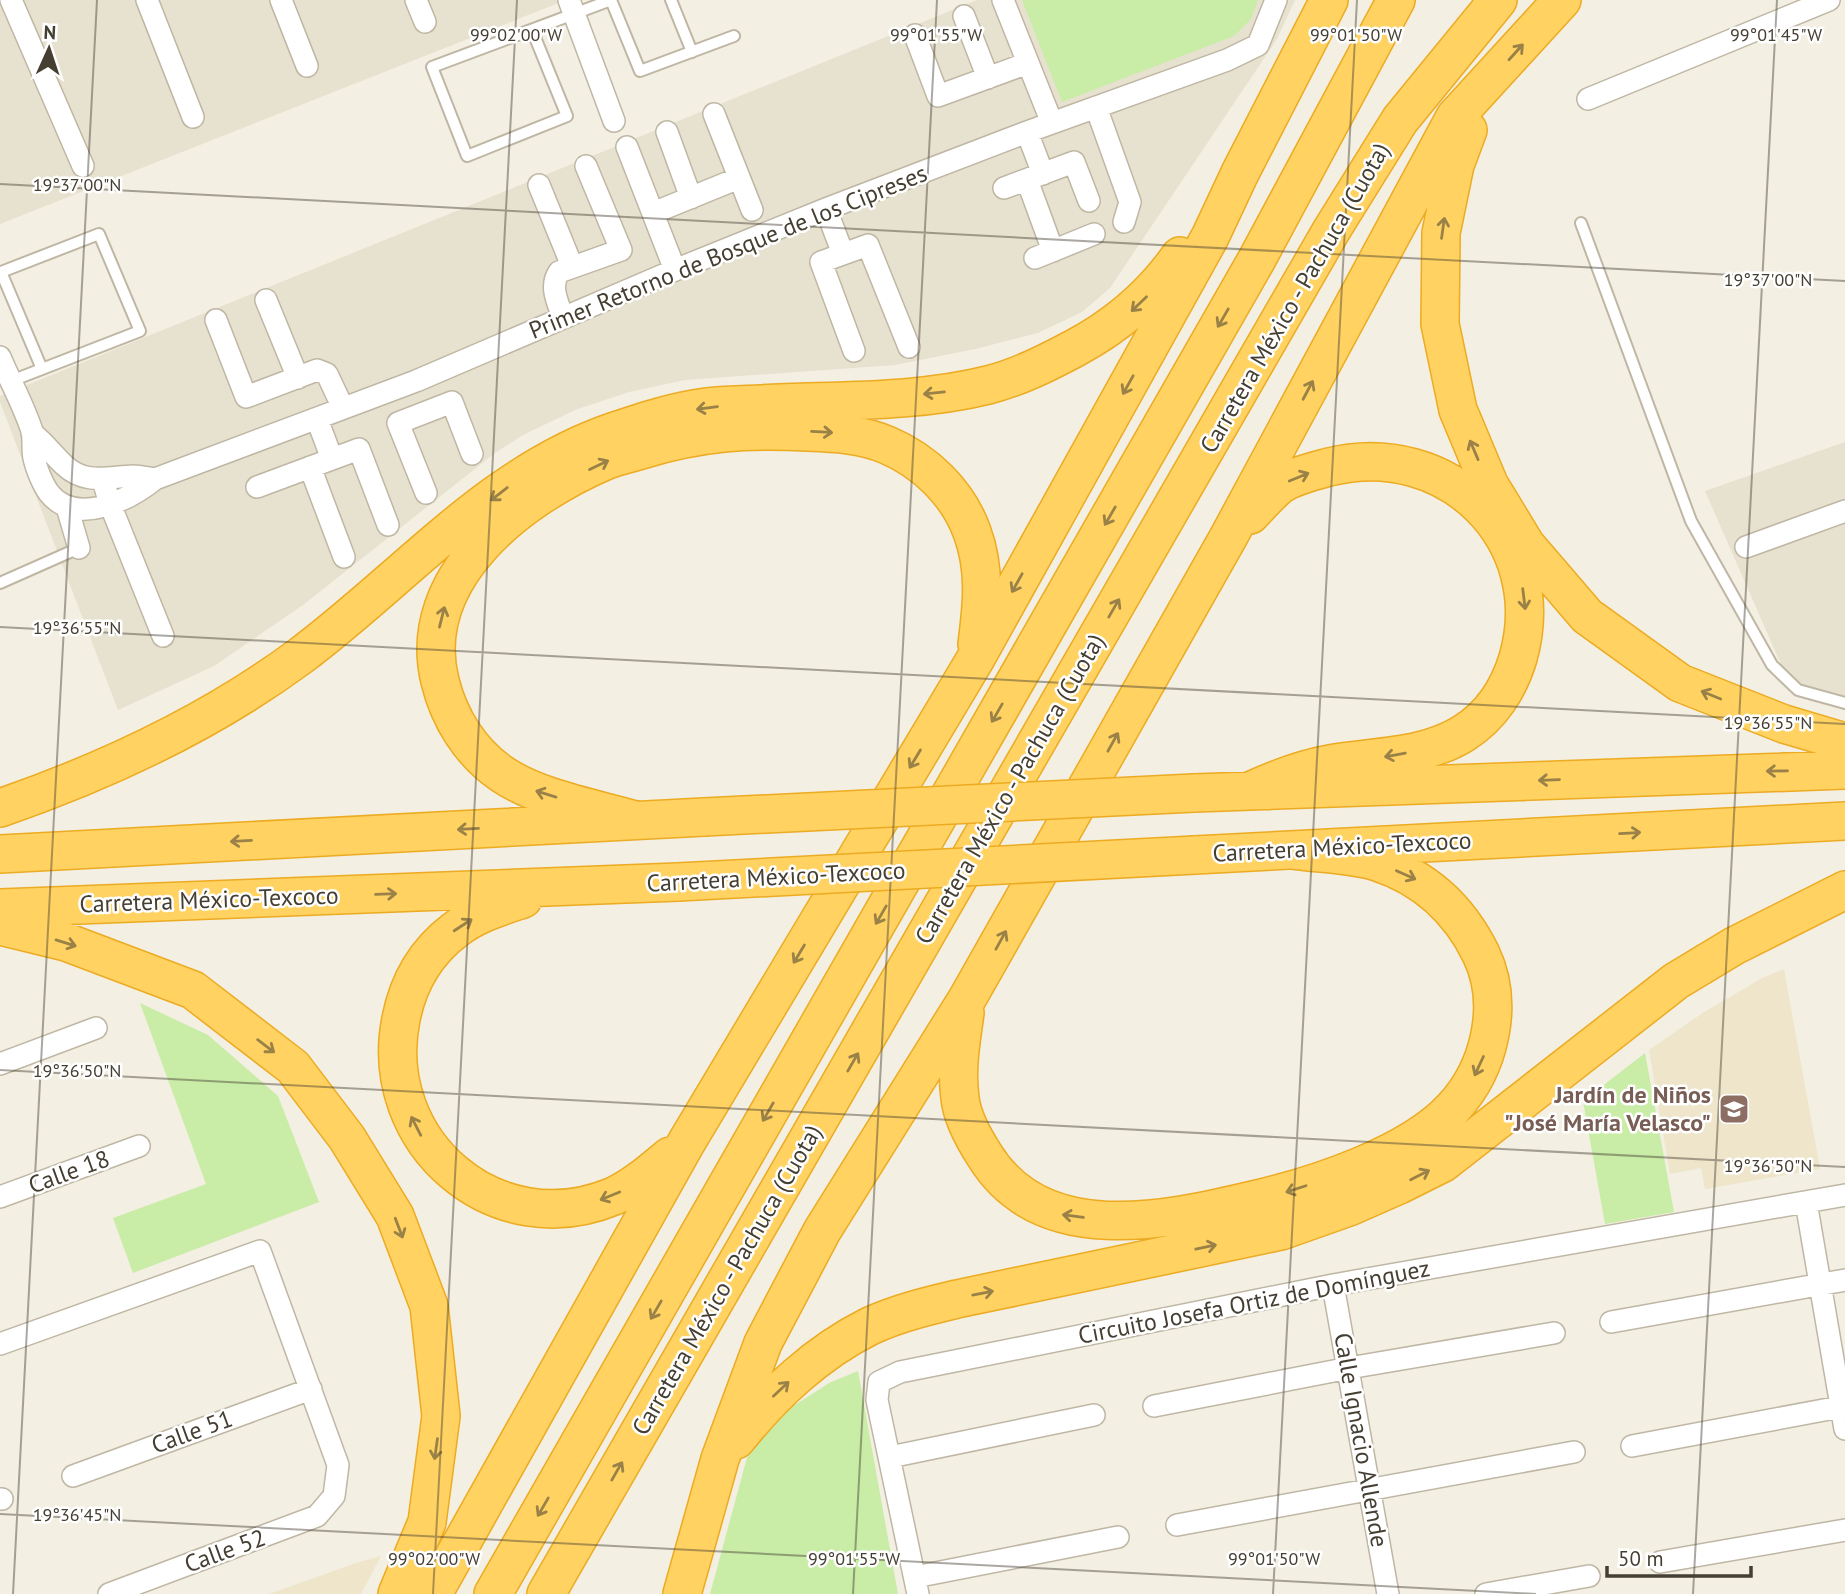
<svg xmlns="http://www.w3.org/2000/svg" width="1845" height="1594" font-family="'PT Sans',sans-serif">
	<style>
		.residential { fill: #e7e1cf }
		.education { fill: #eee5ca }
		.green { fill: #c9eca6 }
		.lines { fill: none; stroke-linecap: round; stroke-linejoin: round }
		.lane-casing { stroke: #bfb7a4; stroke-width: 14 }
		.street-casing { stroke: #bfb7a4; stroke-width: 24 }
		.highway-casing { stroke: #ecab22; stroke-width: 40 }
		.lane { stroke: #fff; stroke-width: 10 }
		.street { stroke: #fff; stroke-width: 21 }
		.highway { stroke: #ffd261; stroke-width: 37 }
		.highway-bridge-casing { stroke: #ecab22; stroke-width: 40; stroke-linecap: butt }
		.highway-bridge { stroke: #ffd261; stroke-width: 37 }
		.oneway { stroke: #998147 }
		.ticks { fill: none; stroke: #453e32; stroke-width: 2; stroke-opacity: 0.45 }
		.labels { text-anchor: middle; stroke-width: 5; stroke-linejoin: round; paint-order: stroke }
		.street-label { font-size: 24px; fill: #453e32; stroke: #fff }
		.education-label { font-size: 24px; font-weight: bold; fill: #785e54; stroke: #fff; text-anchor: end }
		.ticks-label { font-size: 18px; text-anchor: middle; fill: #453e32; stroke: #fff; stroke-width: 5; stroke-linejoin: round; paint-order: stroke }
	</style>
	<rect width="100%" height="100%" fill="#f3efe2"/>
	<!-- residential -->
	<path class="residential" d="M0,0H566L0,224Z
		M977,0H1295L1277,39L1110,288L1082,312L1038,333L975,349L895,365L685,380L629,392L575,410L523,435L495,453L303,605L214,666L118,710L0,402V396Z
		M1845,442V696L1791,687L1705,491Z"/>
	<!-- education -->
	<path class="education" d="M1784,969L1820,1169L1705,1189L1701,1168L1670,1174L1649,1050L1704,1012L1764,977Z
		M381,1556L361,1594H269L356,1563Z"/>
	<!-- green -->
	<path class="green" d="M1022,0H1258L1251,19L1234,36L1062,102Z
		M140,1003L208,1035L278,1096L319,1202L133,1273L113,1218L206,1184Z
		M1645,1053L1674,1212L1605,1224L1583,1101Z
		M858,1371L898,1594H710L748,1454L792,1407L829,1383Z"/>
	<g class="lines">
		<!-- lane casing -->
		<g class="lane-casing">
			<path id="lane" d="M671,0L692,52
				M532,30L567,116L467,156L432,67L611,0L640,71L734,36
				M1581,223L1691,521L1772,665L1798,690L1845,703
				M11,381L140,331L99,234L1,272L42,369
				M0,583L79,548"/>
		</g>
		<!-- street casing -->
		<g class="street-casing">
			<path id="street" d="M11,0L83,166
				M147,0L193,117
				M281,0L307,66
				M416,0L425,22
				M569,0L614,121
				M1003,0L1052,123
				M964,16L988,78
				M915,35L938,96L1028,63
				M1588,99L1829,0
				M1096,107L1130,202L1124,222
				M714,114L752,210
				M667,132L691,198
				M1027,132L1043,174
				M627,147L675,270
				M1027,180L1053,251
				M539,185L572,266
				M1004,188L1074,162L1089,201
				M826,209L843,254
				M653,213L739,178
				M1035,258L1094,234
				M266,300L298,378
				M563,318C558,302 549,287 559,272L621,250L586,166
				M216,320L246,397L317,370L327,374L343,408
				M854,351L821,262L868,245L909,347
				M0,357C10,381 24,406 32,431C34,440 32,449 34,458C36,468 43,485 49,493C76,527 129,500 155,479L416,381L675,270L826,209L1027,132L1227,60L1258,45L1276,0
				M317,419L332,459
				M32,433C45,443 53,455 64,465C85,485 107,477 133,476C140,476 148,478 155,479
				M310,467L344,557
				M103,480L110,504L163,636
				M257,487L359,449L388,525
				M426,493L398,423L452,402L472,454
				M67,507L79,548
				M1746,547L1845,511
				M0,1064L96,1028
				M0,1197L139,1146
				M1806,1202L1845,1429
				M1333,1285L1388,1594
				M1611,1322L1845,1280
				M0,1344L260,1251L338,1465L334,1496L317,1516L109,1594
				M1154,1406L1349,1368L1554,1333
				M1632,1446L1845,1406
				M890,1457L1094,1415
				M73,1476L311,1389
				M0,1499H2
				M1177,1525L1574,1452
				M1660,1562L1845,1530
				M915,1577L1118,1537
				M918,1594L877,1400L879,1382L900,1372L1333,1285L1845,1195
				M1486,1594L1589,1576"/>
		</g>
		<!-- highway casing -->
		<g class="highway-casing">
			<path id="highway" d="M1468,130L1455,165L1441,233L1440,324L1458,410L1489,484L1526,545L1587,616L1680,683L1784,724L1845,742
				M1250,515C1259,506 1269,494 1280,485C1293,476 1314,471 1329,467C1447,437 1552,539 1518,658C1509,688 1491,716 1464,733C1425,758 1374,756 1330,764C1302,769 1276,779 1250,791
				M1194,793L1845,770
				M0,808C107,771 208,724 299,657C403,580 490,473 615,431C645,421 675,411 706,407C724,405 743,405 760,404C834,400 916,403 988,385C1019,377 1047,363 1075,348C1118,325 1152,296 1180,256
				M635,820C593,808 537,798 502,774C470,752 449,718 440,681C414,577 521,497 605,461C616,456 629,454 641,450C700,432 746,429 807,432C833,433 862,434 887,445C925,461 958,493 972,532C986,569 982,606 977,644
				M0,854L704,817
				M1195,855L1845,821
				M523,899C499,907 475,914 455,930C426,952 408,983 401,1019C376,1142 496,1246 614,1196C635,1186 652,1171 670,1156
				M0,908L678,882
				M0,926L66,942L193,990L293,1067L347,1138L395,1216L429,1306L441,1416L427,1522L397,1594
				M965,1013C961,1041 956,1069 960,1098C962,1118 974,1139 985,1156C1042,1248 1164,1221 1253,1200C1314,1186 1410,1155 1453,1108C1490,1068 1505,1004 1481,954C1459,909 1426,878 1377,862C1351,854 1319,854 1292,850
				M736,1440C774,1393 816,1353 870,1326C898,1313 928,1306 957,1299L1281,1231L1349,1207L1399,1185L1443,1163L1676,981L1734,946L1845,890
				M433,1594L686,1143L976,658L1210,237L1240,173L1329,0
				M493,1594L1257,259L1396,0
				M546,1594L1331,231L1400,120L1498,0
				M682,1594L720,1459L763,1343L822,1231L967,999L1229,536L1455,117L1562,0"/>
		</g>
		<!-- lane -->
		<use href="#lane" class="lane"/>
		<!-- street -->
		<use href="#street" class="street"/>
		<!-- highway -->
		<use href="#highway" class="highway"/>
		<!-- highway-bridge casing -->
		<g class="highway-bridge-casing">
			<path id="highway-bridge" d="M704,817L1194,793
				M678,882L1195,855"/>
		</g>
		<!-- highway-bridge -->
		<use href="#highway-bridge" class="highway-bridge"/>
	</g>
	<!-- one-way arrows -->
	<defs><path id="oneway-shaft" d="M-6 0H5M1.5-3L5.5 0L1.5 3" fill="none" stroke-width="1.6" stroke-linecap="round" stroke-linejoin="round" transform="scale(1.75)"/></defs>
	<g class="oneway">
		<use href="#oneway-shaft" transform="translate(1516 52) rotate(-48)"/>
		<use href="#oneway-shaft" transform="translate(1443 228) rotate(-82)"/>
		<use href="#oneway-shaft" transform="translate(1139 304) rotate(136)"/>
		<use href="#oneway-shaft" transform="translate(1223 318) rotate(120)"/>
		<use href="#oneway-shaft" transform="translate(1128 385) rotate(119)"/>
		<use href="#oneway-shaft" transform="translate(1308 390) rotate(-62)"/>
		<use href="#oneway-shaft" transform="translate(934 393) rotate(174)"/>
		<use href="#oneway-shaft" transform="translate(707 408) rotate(173)"/>
		<use href="#oneway-shaft" transform="translate(822 432) rotate(3)"/>
		<use href="#oneway-shaft" transform="translate(1474 450) rotate(-113)"/>
		<use href="#oneway-shaft" transform="translate(599 465) rotate(-26)"/>
		<use href="#oneway-shaft" transform="translate(1299 477) rotate(-22)"/>
		<use href="#oneway-shaft" transform="translate(499 494) rotate(142)"/>
		<use href="#oneway-shaft" transform="translate(1110 516) rotate(120)"/>
		<use href="#oneway-shaft" transform="translate(1017 583) rotate(119)"/>
		<use href="#oneway-shaft" transform="translate(1524 599) rotate(83)"/>
		<use href="#oneway-shaft" transform="translate(1114 608) rotate(-60)"/>
		<use href="#oneway-shaft" transform="translate(442 617) rotate(-76)"/>
		<use href="#oneway-shaft" transform="translate(1711 695) rotate(-158)"/>
		<use href="#oneway-shaft" transform="translate(997 713) rotate(120)"/>
		<use href="#oneway-shaft" transform="translate(1113 742) rotate(-61)"/>
		<use href="#oneway-shaft" transform="translate(1395 755) rotate(170)"/>
		<use href="#oneway-shaft" transform="translate(915 759) rotate(121)"/>
		<use href="#oneway-shaft" transform="translate(1777 771) rotate(179)"/>
		<use href="#oneway-shaft" transform="translate(1549 780) rotate(178)"/>
		<use href="#oneway-shaft" transform="translate(546 794) rotate(-163)"/>
		<use href="#oneway-shaft" transform="translate(468 829) rotate(177)"/>
		<use href="#oneway-shaft" transform="translate(1630 833) rotate(-3)"/>
		<use href="#oneway-shaft" transform="translate(241 841) rotate(177)"/>
		<use href="#oneway-shaft" transform="translate(1406 875) rotate(24)"/>
		<use href="#oneway-shaft" transform="translate(386 894) rotate(-2)"/>
		<use href="#oneway-shaft" transform="translate(881 915) rotate(120)"/>
		<use href="#oneway-shaft" transform="translate(463 925) rotate(-33)"/>
		<use href="#oneway-shaft" transform="translate(1001 940) rotate(-61)"/>
		<use href="#oneway-shaft" transform="translate(66 943) rotate(17)"/>
		<use href="#oneway-shaft" transform="translate(799 954) rotate(121)"/>
		<use href="#oneway-shaft" transform="translate(266 1046) rotate(37)"/>
		<use href="#oneway-shaft" transform="translate(853 1062) rotate(-60)"/>
		<use href="#oneway-shaft" transform="translate(1479 1066) rotate(115)"/>
		<use href="#oneway-shaft" transform="translate(768 1112) rotate(120)"/>
		<use href="#oneway-shaft" transform="translate(416 1126) rotate(-117)"/>
		<use href="#oneway-shaft" transform="translate(1420 1175) rotate(-27)"/>
		<use href="#oneway-shaft" transform="translate(1296 1189) rotate(162)"/>
		<use href="#oneway-shaft" transform="translate(610 1196) rotate(158)"/>
		<use href="#oneway-shaft" transform="translate(1073 1216) rotate(-172)"/>
		<use href="#oneway-shaft" transform="translate(399 1228) rotate(69)"/>
		<use href="#oneway-shaft" transform="translate(1206 1247) rotate(-12)"/>
		<use href="#oneway-shaft" transform="translate(983 1293) rotate(-11)"/>
		<use href="#oneway-shaft" transform="translate(656 1310) rotate(120)"/>
		<use href="#oneway-shaft" transform="translate(781 1389) rotate(-43)"/>
		<use href="#oneway-shaft" transform="translate(436 1449) rotate(98)"/>
		<use href="#oneway-shaft" transform="translate(617 1471) rotate(-60)"/>
		<use href="#oneway-shaft" transform="translate(543 1507) rotate(120)"/>
	</g>
	<!-- ticks -->
	<path class="ticks" d="M0,184L1845,281M0,627L1845,724M0,1070L1845,1167M0,1514L1536,1594M13,1594L97,0M433,1594L517,0M853,1594L937,0M1273,1594L1357,0M1693,1594L1777,0"/>
	<!-- icons -->
	<defs>
		<g id="school-square" transform="scale(1.575)"><rect x="-9" y="-9" width="18" height="18" rx="4" fill="#8d6e63" stroke="#fff"/><path d="M0-5L7-2L0 1L-7-2ZM-4 1L0 2.5L4 1V4Q0 6-4 4Z" fill="#fff"/></g>
	</defs>
	<g fill-rule="evenodd">
		<use href="#school-square" x="1734" y="1109"/>
	</g>
	<g class="labels">
		<!-- street labels -->
		<g class="street-label">
			<text transform="translate(728 252) rotate(-22)" y="8">Primer Retorno de Bosque de los Cipreses</text>
			<text transform="translate(1295 298) rotate(-60)" y="8">Carretera México - Pachuca (Cuota)</text>
			<text transform="translate(1010 789) rotate(-60)" y="8">Carretera México - Pachuca (Cuota)</text>
			<text transform="translate(1342 847) rotate(-3)" y="8">Carretera México-Texcoco</text>
			<text transform="translate(776 877) rotate(-3)" y="8">Carretera México-Texcoco</text>
			<text transform="translate(209 900) rotate(-2)" y="8">Carretera México-Texcoco</text>
			<text transform="translate(69 1172) rotate(-20)" y="8">Calle 18</text>
			<text transform="translate(727 1280) rotate(-60)" y="8">Carretera México - Pachuca (Cuota)</text>
			<text transform="translate(1254 1302) rotate(-11)" y="8">Circuito Josefa Ortiz de Domínguez</text>
			<text transform="translate(192 1432) rotate(-20)" y="8">Calle 51</text>
			<text transform="translate(1361 1440) rotate(80)" y="8">Calle Ignacio Allende</text>
			<text transform="translate(225 1551) rotate(-20)" y="8">Calle 52</text>
		</g>
		<!-- education labels -->
		<g class="education-label">
			<text x="1711" y="1103">Jardín de Niños<tspan x="1711" dy="28">"José María Velasco"</tspan></text>
		</g>
	</g>
	<g class="ticks-label">
		<text x="516" y="41">99°02'00"W</text>
		<text x="936" y="41">99°01'55"W</text>
		<text x="1356" y="41">99°01'50"W</text>
		<text x="1776" y="41">99°01'45"W</text>
		<text x="77" y="191">19°37'00"N</text>
		<text x="1768" y="286">19°37'00"N</text>
		<text x="77" y="634">19°36'55"N</text>
		<text x="1768" y="729">19°36'55"N</text>
		<text x="77" y="1077">19°36'50"N</text>
		<text x="1768" y="1172">19°36'50"N</text>
		<text x="77" y="1521">19°36'45"N</text>
		<text x="434" y="1565">99°02'00"W</text>
		<text x="854" y="1565">99°01'55"W</text>
		<text x="1274" y="1565">99°01'50"W</text>
	</g>
	<!-- north arrow -->
	<g transform="translate(49 49) rotate(3)" stroke="#ffffff" stroke-width="5" paint-order="stroke">
	<path d="M0-5L12 26L0 18L-12 26Z" fill="#453e32"/>
	<text y="-10" font-size="19" font-weight="bold" text-anchor="middle" fill="#453e32">N</text>
	</g>
	<!-- scale -->
	<path d="M1607 1566v10h144v-10" fill="none" stroke="#453e32" stroke-width="3.5"/>
	<text x="1618" y="1566" font-size="21" fill="#453e32" stroke="#ffffff" stroke-width="5" paint-order="stroke">50 m</text>
</svg>
